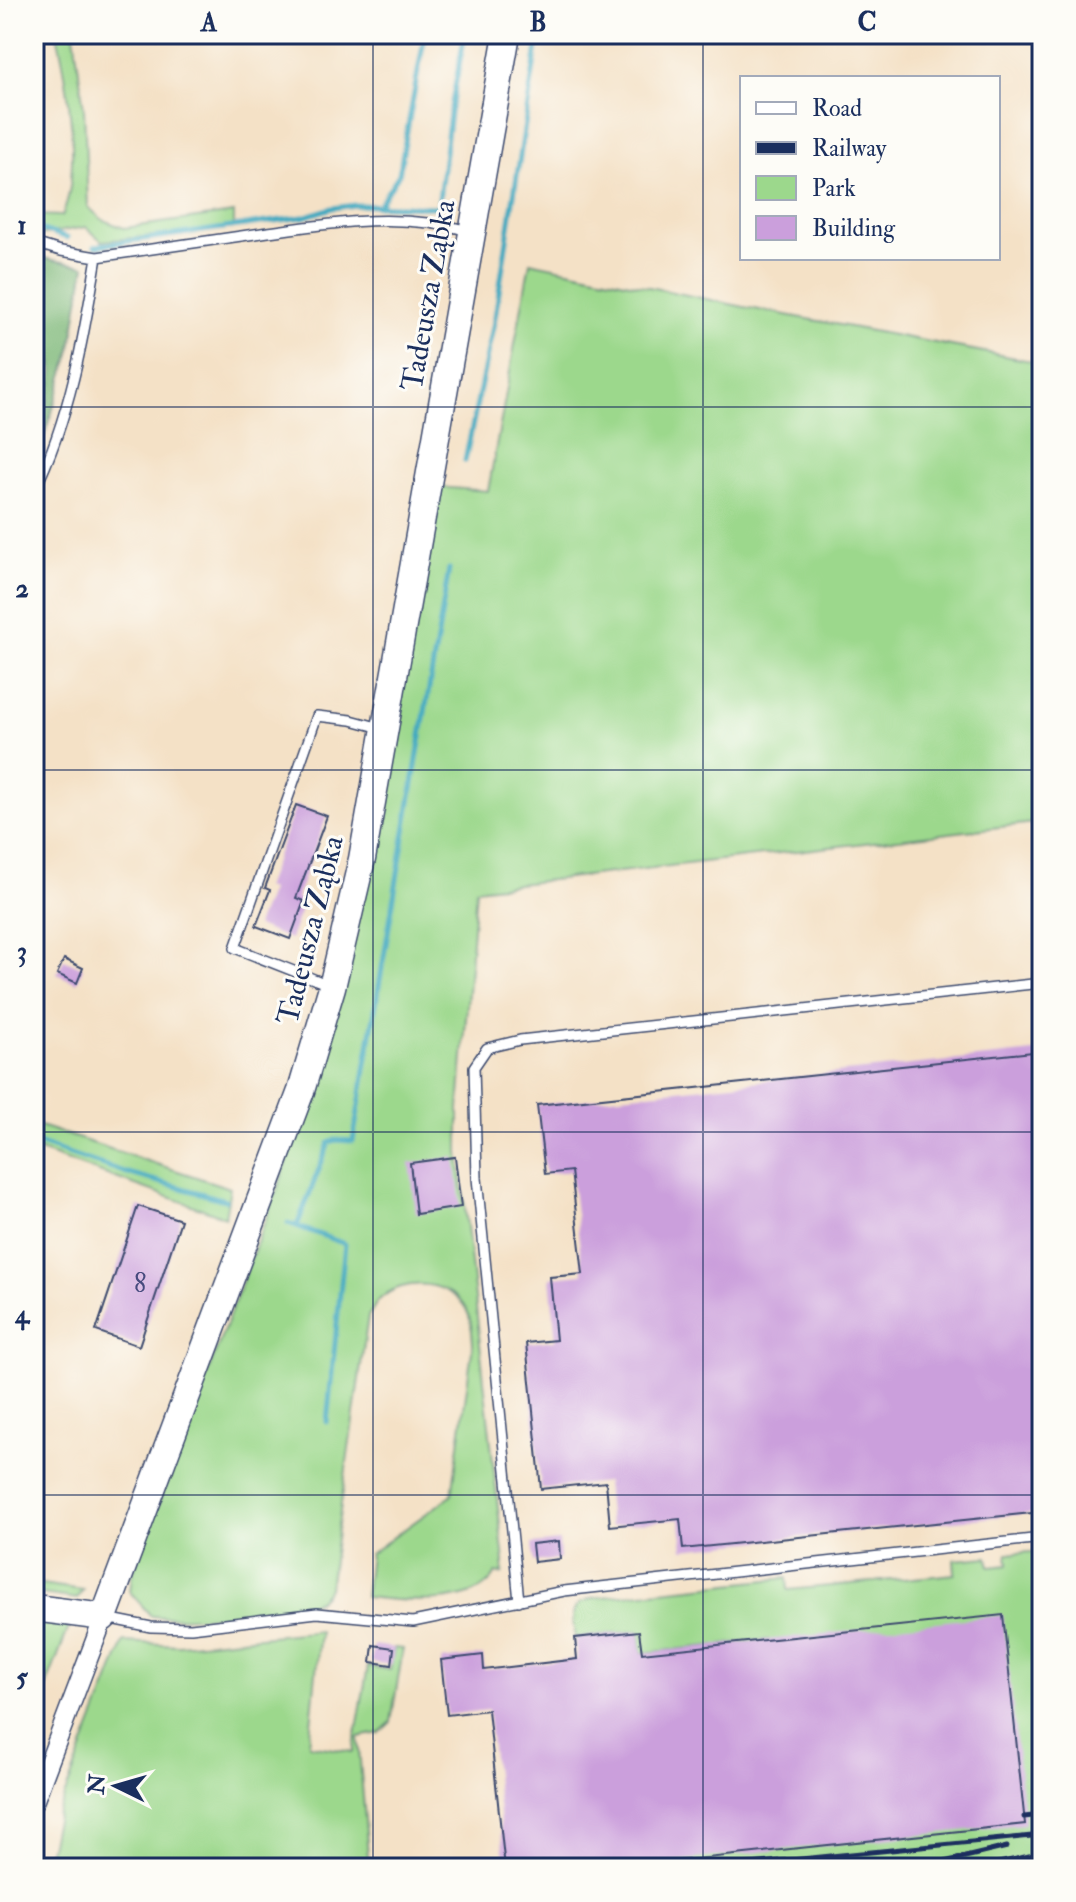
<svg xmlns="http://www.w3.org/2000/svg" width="1076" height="1902" font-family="'IM FELL Double Pica',serif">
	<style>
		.green { fill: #9cd88c; stroke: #5c8475; stroke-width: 2 }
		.forest { fill: #7db878; stroke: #4c746b; stroke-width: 2 }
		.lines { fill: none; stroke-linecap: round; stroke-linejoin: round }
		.stream { stroke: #41a9c0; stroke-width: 5 }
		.building { fill: #cb9fdc }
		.lane-casing { stroke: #3c4a6e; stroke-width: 12 }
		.street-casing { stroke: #3c4a6e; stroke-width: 21 }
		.secondary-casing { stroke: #3c4a6e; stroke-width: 29 }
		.lane { stroke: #fff; stroke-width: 9 }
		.street { stroke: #fff; stroke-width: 18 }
		.secondary { stroke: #fff; stroke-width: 26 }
		.rail { stroke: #1b2f5e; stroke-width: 5 }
		.grid { fill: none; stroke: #1b2f5e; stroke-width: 2; stroke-opacity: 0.55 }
		.labels { text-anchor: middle; stroke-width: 6; stroke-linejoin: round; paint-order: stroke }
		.number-label { font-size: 26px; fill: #474b7e }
		.street-label { font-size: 30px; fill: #1b2f5e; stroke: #fdfcf7 }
		.neatline { fill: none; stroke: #1b2f5e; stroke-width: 3 }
		.grid-label { font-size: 26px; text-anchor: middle; font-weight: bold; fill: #1b2f5e }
	</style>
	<rect width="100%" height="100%" fill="#fdfcf7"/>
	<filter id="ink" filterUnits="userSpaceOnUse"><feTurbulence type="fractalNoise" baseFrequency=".0125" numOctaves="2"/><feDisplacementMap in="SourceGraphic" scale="16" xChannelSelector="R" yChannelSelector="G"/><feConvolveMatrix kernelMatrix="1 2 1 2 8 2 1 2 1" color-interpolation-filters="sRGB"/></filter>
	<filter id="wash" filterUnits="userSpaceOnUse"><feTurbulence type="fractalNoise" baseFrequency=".006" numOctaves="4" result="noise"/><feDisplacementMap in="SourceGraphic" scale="32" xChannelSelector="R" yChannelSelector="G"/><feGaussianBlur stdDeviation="1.8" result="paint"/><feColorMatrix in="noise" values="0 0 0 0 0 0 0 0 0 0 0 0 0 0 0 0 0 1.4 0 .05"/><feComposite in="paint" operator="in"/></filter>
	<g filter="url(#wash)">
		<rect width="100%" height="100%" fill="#f4e1c6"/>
		<!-- green -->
		<path class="green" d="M57,34H74L84,109L88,207L103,220L124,228L234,213V228L102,241L86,227L40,235L34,233V215L62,216C82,171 68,81 57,34Z
			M530,262L744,307L1042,363V822L476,889L459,1109V1153L504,1562L502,1574L496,1573C476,1610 399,1601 365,1597L370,1554L452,1495L473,1343C472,1332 472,1321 467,1311C451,1280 403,1276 379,1300C375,1304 372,1311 368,1316L329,1588C325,1593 322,1598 316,1601C287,1614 183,1620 151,1616L130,1592L132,1574L310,1102L438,487L488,491Z
			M34,1124L230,1188L225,1217L34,1149Z
			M1042,1551V1868H613L767,1640L642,1653L639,1631L575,1638C573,1614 567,1605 594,1598L787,1578L788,1590L955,1574L954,1560L988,1557L990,1567L1008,1565L1007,1554Z
			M34,1583L83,1590L77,1599L34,1593Z
			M34,1621L69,1627L34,1718Z
			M320,1631L309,1745L353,1752L368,1666L390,1670L394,1648L403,1649L391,1722L379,1733L358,1737L369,1868H45L58,1812L124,1642L179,1645Z
			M504,1858L505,1868H418L425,1865Z"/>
		<!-- forest -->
		<path class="forest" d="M34,254L48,259L85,266L70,354L38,456L53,371L47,302L34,293Z"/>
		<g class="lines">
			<!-- stream -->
			<path class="stream" d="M378,206L399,174L425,34
				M34,227L67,238
				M95,246L303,217L332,208L355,205L438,207L450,113L465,34
				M465,461L495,317L539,34
				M34,1142L127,1173L225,1200
				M288,1223L345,1244L327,1422
				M297,1226L329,1143L335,1140L353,1141L449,569"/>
		</g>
		<g id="blocks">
			<!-- building -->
			<path class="building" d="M296,805L327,816L296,898L304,901L290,939L256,926L270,890L265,888Z
				M64,959L83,968L77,983L57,974Z
				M1042,1051V1512L683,1549L680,1519L610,1526L606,1482L541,1489L526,1343L556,1340L550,1277L583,1274L571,1171L545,1174L537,1105Z
				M455,1157L461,1207L416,1214L410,1163Z
				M138,1206L181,1220L139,1346L96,1331Z
				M559,1541L560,1559L534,1562L532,1544Z
				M1003,1615L1025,1824L613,1868H505L488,1710L447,1715L441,1660L483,1655L484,1670L577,1659L575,1638L639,1631L642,1653Z
				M373,1645L394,1648L392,1665L371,1662Z"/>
		</g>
	</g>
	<g filter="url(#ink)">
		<use href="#blocks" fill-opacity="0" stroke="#3c4a6e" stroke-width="2"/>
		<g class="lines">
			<!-- lane casing -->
			<g class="lane-casing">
				<path id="lane" d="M34,243L61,251L97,257
					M34,491C70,419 84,336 97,257C150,249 202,242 255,234C327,224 397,211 469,231
					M329,985L235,948L317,716L351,720L381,728
					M519,1601L477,1178L474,1067L487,1048L520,1040L1042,983
					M106,1618L151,1627L191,1628L317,1613L413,1622L564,1591L1042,1538"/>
			</g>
			<!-- street casing -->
			<g class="street-casing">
				<path id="street" d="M34,1802L104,1617"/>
			</g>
			<!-- secondary casing -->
			<g class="secondary-casing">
				<path id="secondary" d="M34,1608L104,1617L301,1091L332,987L362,859L507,34"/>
			</g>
			<!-- lane -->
			<use href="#lane" class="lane"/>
			<!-- street -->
			<use href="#street" class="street"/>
			<!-- secondary -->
			<use href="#secondary" class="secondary"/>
			<!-- rail -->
			<path class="rail" d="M1024,1817L1042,1815
				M710,1868L1042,1835
				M919,1868L1007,1847
				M977,1868L1042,1853
				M1033,1868L1042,1866"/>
		</g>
	</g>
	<!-- grid -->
	<path class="grid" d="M373,34V1868M703,34V1868M34,407H1042M34,770H1042M34,1132H1042M34,1495H1042"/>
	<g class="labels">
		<!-- number labels -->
		<g class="number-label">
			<text x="140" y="1292">8</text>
		</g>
		<!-- street labels -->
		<g class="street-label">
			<text transform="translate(428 295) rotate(-80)" y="10">Tadeusza Ząbka</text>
			<text transform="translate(310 930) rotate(-76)" y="10">Tadeusza Ząbka</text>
		</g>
	</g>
	<!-- margin -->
	<rect width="1076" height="1902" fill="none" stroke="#fdfcf7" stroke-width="88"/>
	<!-- legend -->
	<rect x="740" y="76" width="260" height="184" fill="#fdfcf7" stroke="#a3aaba" stroke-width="2"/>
	<rect x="756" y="102" width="40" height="12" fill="#ffffff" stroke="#a3aaba" stroke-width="2"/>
	<text x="812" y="116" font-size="24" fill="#1b2f5e">Road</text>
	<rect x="756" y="142" width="40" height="12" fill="#1b2f5e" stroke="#a3aaba" stroke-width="2"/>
	<text x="812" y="156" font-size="24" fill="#1b2f5e">Railway</text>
	<rect x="756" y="176" width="40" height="24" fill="#9cd88c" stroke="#a3aaba" stroke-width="2"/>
	<text x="812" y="196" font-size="24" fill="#1b2f5e">Park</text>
	<rect x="756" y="216" width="40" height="24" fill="#cb9fdc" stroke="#a3aaba" stroke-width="2"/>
	<text x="812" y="236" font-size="24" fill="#1b2f5e">Building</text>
	<!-- north arrow -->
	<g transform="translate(116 1786) rotate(275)" stroke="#fdfcf7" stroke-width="6" paint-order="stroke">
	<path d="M0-6L14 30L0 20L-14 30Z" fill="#1b2f5e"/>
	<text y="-12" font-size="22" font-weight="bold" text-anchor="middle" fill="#1b2f5e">N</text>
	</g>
	<rect x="44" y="44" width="988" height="1814" class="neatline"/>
	<g class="grid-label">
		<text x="209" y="31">A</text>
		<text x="538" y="31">B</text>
		<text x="867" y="31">C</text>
		<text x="22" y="234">1</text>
		<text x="22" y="597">2</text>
		<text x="22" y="960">3</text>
		<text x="22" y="1323">4</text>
		<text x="22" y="1686">5</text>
	</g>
</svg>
